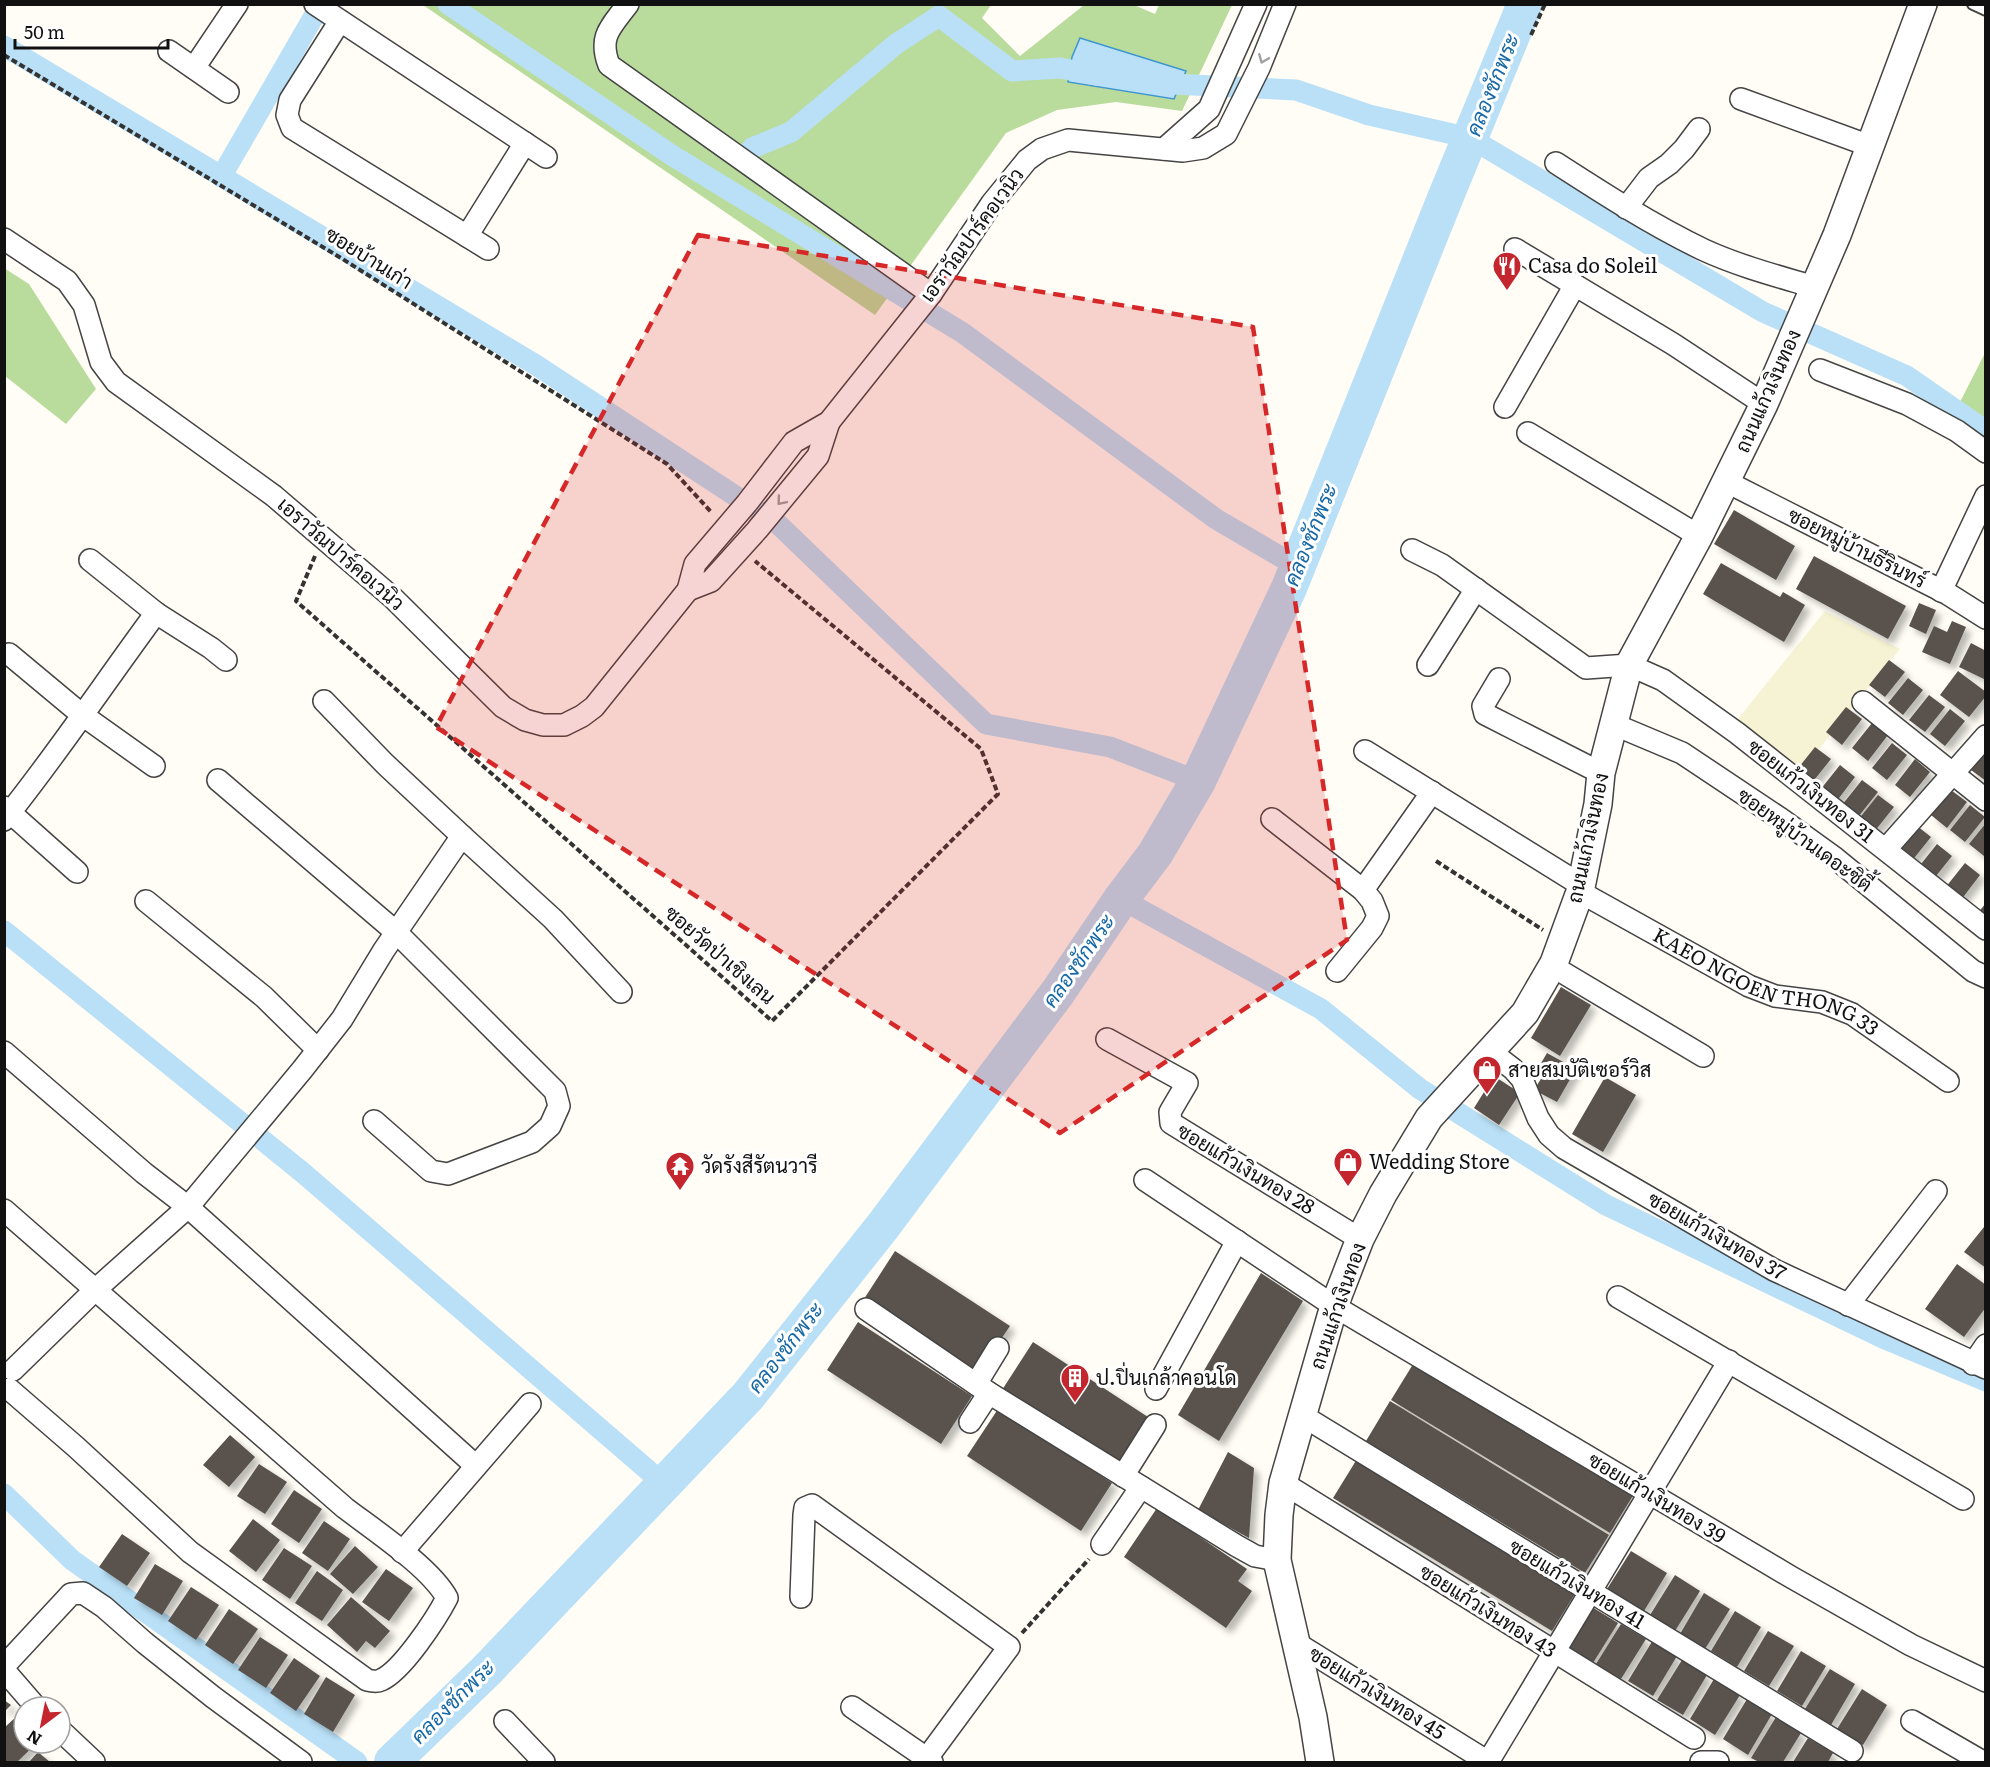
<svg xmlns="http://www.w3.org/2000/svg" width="1990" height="1767" font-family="Literata,Sarabun,serif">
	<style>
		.farmland { fill: #f6f3d4 }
		.forest { fill: #b9dc9c }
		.water { fill: #b9e0f7; stroke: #3f96cf; stroke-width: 1.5 }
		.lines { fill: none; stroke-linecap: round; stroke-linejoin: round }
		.canal { stroke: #b9e0f7; stroke-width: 21 }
		.river { stroke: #b9e0f7; stroke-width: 36 }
		.building { fill: #5a524d; filter: url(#shadow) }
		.service-casing { stroke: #444; stroke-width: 14 }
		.minor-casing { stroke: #444; stroke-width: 24 }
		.tertiary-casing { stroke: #444; stroke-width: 30 }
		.path { stroke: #333; stroke-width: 4; stroke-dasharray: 6 3; stroke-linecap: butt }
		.service { stroke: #fff; stroke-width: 10 }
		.minor { stroke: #fff; stroke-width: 21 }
		.tertiary { stroke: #fff; stroke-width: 27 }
		.oneway { stroke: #a0a0a0 }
		.marked { fill: #d62828; fill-opacity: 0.2; stroke: #d62828; stroke-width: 4.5; stroke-dasharray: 12 8; stroke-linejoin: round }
		.labels { text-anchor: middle; stroke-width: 6; stroke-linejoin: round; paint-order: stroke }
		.street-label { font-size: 20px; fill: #111; stroke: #fff }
		.poi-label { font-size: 20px; fill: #111; stroke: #fff; text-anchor: start }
		.water-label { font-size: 21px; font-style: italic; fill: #1768a6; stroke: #fff }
	</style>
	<defs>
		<filter id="shadow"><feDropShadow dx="5.5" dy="5.5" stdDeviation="3" flood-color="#0004"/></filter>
	</defs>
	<rect width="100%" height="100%" fill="#fffdf5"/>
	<!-- farmland -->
	<path class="farmland" d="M1825,611L1900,649L1802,770L1737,720Z"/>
	<!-- forest -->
	<path class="forest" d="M423,5H991L982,18L1020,56L1084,5H1134L1155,14L1159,5H1232L1182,111L1116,102L1057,110L1006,133L875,315Z
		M4,268L29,284L96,389L66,424L5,376Z
		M1985,353V423L1959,404Z"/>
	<!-- water -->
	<path class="water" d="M1080,38L1186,71L1174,99L1068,82L1072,57Z"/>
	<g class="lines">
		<!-- canal -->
		<path class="canal" d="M448,4L673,156L963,333L1216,519L1298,567
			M4,46L536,365L778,524L986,724L1110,747L1198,781
			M1151,83L1296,90L1369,115L1470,138L1763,312L1907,376L1986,431
			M752,148L791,132L896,44L939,16L1012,71L1060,68L1096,75
			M221,177L321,4
			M1121,899L1321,1009L1420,1089L1606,1205L1883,1338L1986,1381
			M4,931L302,1172L664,1484
			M4,1494L72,1560L357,1762"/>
		<!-- river -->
		<path class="river" d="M392,1762L487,1670L748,1396L883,1226L1058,992L1121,899L1155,854L1198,781L1289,588L1446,196L1525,4"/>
	</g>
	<!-- building -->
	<path class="building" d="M1734,510L1795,546L1776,580L1714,544Z
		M1814,556L1906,606L1888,639L1796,589Z
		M1721,563L1780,597L1783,592L1805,605L1784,642L1703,594Z
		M1919,603L1936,610L1926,634L1909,626Z
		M1952,621L1966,627L1950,664L1922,652L1934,626L1947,632Z
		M1971,643L1986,651V680L1959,667Z
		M1889,660L1905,672L1885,697L1869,685Z
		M1958,671L1986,692V696L1969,717L1940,695Z
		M1908,678L1923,690L1903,715L1888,703Z
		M1929,695L1945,707L1925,732L1909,720Z
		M1846,707L1862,719L1842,745L1826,732Z
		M1950,709L1965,721L1945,746L1930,734Z
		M1872,723L1888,735L1868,761L1852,748Z
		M1892,743L1907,755L1887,780L1872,768Z
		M1815,747L1831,759L1811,784L1795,772Z
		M1986,751V781L1971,770Z
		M1915,759L1930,772L1910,797L1895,785Z
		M1840,765L1855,777L1836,802L1820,790Z
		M1862,780L1878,792L1858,817L1842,805Z
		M1951,790L1967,802L1947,828L1931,815Z
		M1878,795L1894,807L1874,832L1858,820Z
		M1970,805L1985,817L1965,842L1950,830Z
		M1986,823V854L1984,856L1969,844Z
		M1916,825L1931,837L1911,862L1896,850Z
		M1937,844L1952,856L1932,881L1917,869Z
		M1965,863L1980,875L1961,900L1945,888Z
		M1986,903V920L1977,914Z
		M1561,987L1591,1005L1560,1056L1531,1038Z
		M1547,1053L1576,1069L1557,1102L1534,1090L1544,1074L1537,1070Z
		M1494,1076L1520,1093L1499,1125L1474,1108Z
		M1605,1077L1636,1095L1603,1152L1572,1134Z
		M1984,1227L1986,1228V1268L1964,1252Z
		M895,1251L1010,1326L978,1373L864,1299Z
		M1957,1264L1986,1285V1307L1964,1337L1925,1309Z
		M1261,1273L1303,1301L1219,1441L1178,1415Z
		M858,1322L972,1396L941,1444L827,1370Z
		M1033,1342L1148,1417L1117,1464L1002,1390Z
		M1415,1361L1634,1494L1610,1533L1391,1400Z
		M1390,1401L1609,1535L1585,1573L1366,1441Z
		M998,1409L1112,1483L1081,1531L967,1456Z
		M230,1435L255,1457L229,1487L203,1465Z
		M1228,1452L1254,1468L1249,1538L1198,1510Z
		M1357,1459L1576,1592L1552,1631L1333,1498Z
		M259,1464L287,1482L265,1514L237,1496Z
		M294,1490L322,1509L299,1543L271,1524Z
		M1157,1508L1247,1569L1238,1581L1252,1591L1226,1628L1124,1557Z
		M253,1519L280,1540L256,1572L229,1551Z
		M324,1521L350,1539L328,1571L302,1553Z
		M122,1534L150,1553L127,1586L99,1567Z
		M355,1546L378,1567L353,1594L330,1574Z
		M284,1548L312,1566L290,1599L262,1580Z
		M1631,1551L1667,1573L1644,1611L1607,1589Z
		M155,1564L183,1581L162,1615L134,1598Z
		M386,1569L413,1588L389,1621L362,1602Z
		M317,1571L343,1590L322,1621L295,1603Z
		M1675,1575L1700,1591L1675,1631L1650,1615Z
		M191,1587L219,1605L196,1640L168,1621Z
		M1704,1593L1730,1609L1705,1649L1680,1634Z
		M351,1597L390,1631L375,1648L366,1641L357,1652L327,1625Z
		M1592,1607L1618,1623L1593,1663L1568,1648Z
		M229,1609L258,1629L233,1664L205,1645Z
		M1735,1611L1761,1627L1737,1667L1711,1651Z
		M1621,1624L1646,1639L1621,1679L1596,1664Z
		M1768,1631L1794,1646L1769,1686L1744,1671Z
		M260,1637L288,1655L266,1688L238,1670Z
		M1653,1640L1677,1656L1653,1696L1628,1681Z
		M1801,1651L1826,1666L1802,1706L1777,1691Z
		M294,1658L320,1676L296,1711L270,1693Z
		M1682,1660L1707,1675L1683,1715L1657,1700Z
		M1830,1669L1855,1684L1831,1725L1805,1709Z
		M326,1677L355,1695L333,1732L304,1714Z
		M1714,1679L1740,1695L1715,1735L1690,1719Z
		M1862,1689L1887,1705L1863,1745L1837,1729Z
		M1747,1699L1772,1714L1748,1755L1723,1739Z
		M4,1700L11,1705L4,1712Z
		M18,1715L24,1721V1743H37L17,1762H4V1728Z
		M1776,1717L1801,1733L1783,1762H1759L1751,1758Z
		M1808,1738L1833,1753L1828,1762H1793Z
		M38,1752L50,1762H29Z"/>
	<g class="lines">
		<!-- service casing -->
		<g class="service-casing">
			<path id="service" d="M1973,4L1986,10"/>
		</g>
		<!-- minor casing -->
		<g class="minor-casing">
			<g id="minor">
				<path d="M315,4L546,157"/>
				<path d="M628,4C611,27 598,36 609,65L931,294"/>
				<path d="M340,21L290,100L287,115L292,128L488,249"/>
				<path d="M169,51L228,92"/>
				<path d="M194,68L237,4"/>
				<path d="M1741,99L1870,146"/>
				<path d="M1164,149L1209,109L1256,4"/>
				<path d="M1556,163C1604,194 1652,225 1704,250C1739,266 1777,276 1814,287"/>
				<path d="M1626,208L1649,178L1669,164L1684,149L1699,129"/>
				<path d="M467,236L525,143"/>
				<path d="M4,239L67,281L84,305L101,362L116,382L274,496L393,598L503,707L525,720L543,725H564L582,716L594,707L688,590L695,564L747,503L794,442L829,422L931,294L992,203L1027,160L1042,149L1068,140L1183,151L1203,148L1226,134L1259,68L1285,4"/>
				<path d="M1515,249L1673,344L1764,404"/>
				<path d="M1820,370L1907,404L1957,431L1986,452"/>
				<path d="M1505,407L1575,285"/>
				<path d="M1528,433L1699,536"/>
				<path d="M1727,482L1948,594L1986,618"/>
				<path d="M1412,550L1442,565L1586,668L1629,665L1663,680L1737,733L1986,929"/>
				<path d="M90,560L156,613L211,648L226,660"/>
				<path d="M688,590L711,581L757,530L818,456L829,422"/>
				<path d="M1941,591L1986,496"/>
				<path d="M9,654L81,714L154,766"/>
				<path d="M1428,665L1476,589"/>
				<path d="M1499,679L1483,706L1485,714L1601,773"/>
				<path d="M324,701L385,764L462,836L553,919L621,992"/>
				<path d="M1863,702L1986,800"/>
				<path d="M1613,724L1682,753L1781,819L1835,858L1973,971L1986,977"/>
				<path d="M1365,751L1581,885"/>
				<path d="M218,780L396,932L555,1091L559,1106L550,1126L532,1142L448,1174L431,1171L374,1121"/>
				<path d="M4,807L77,872"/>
				<path d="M1272,819L1363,890L1372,901L1378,916L1372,928L1337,971"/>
				<path d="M4,820C58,753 105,682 156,613"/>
				<path d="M1886,849L1986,736"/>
				<path d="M1363,890L1432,792"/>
				<path id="s1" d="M1580,892L1749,986L1775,996L1822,1002L1852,1014L1948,1081"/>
				<path d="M146,901L264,997L318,1050"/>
				<path d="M1552,966L1703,1056"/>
				<path d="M1107,1039L1187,1083L1170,1112L1171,1123L1360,1239"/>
				<path d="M4,1052L144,1173L188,1207L476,1466"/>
				<path d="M1491,1052L1513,1069L1522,1079L1538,1118L1549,1135L1564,1148L1774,1270L1986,1368"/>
				<path d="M1145,1180L1334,1306L1791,1577L1911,1645L1986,1681"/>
				<path d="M4,1210L345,1508C374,1530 431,1568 447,1598C436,1619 402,1671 381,1680C377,1682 372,1681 367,1680L190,1552L76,1447L9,1389"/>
				<path d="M1618,1297L1963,1499"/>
				<path d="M1848,1305L1936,1191"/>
				<path d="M866,1309L989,1393L1237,1546L1255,1556L1277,1560"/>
				<path d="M1973,1364L1986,1345"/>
				<path d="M13,1370L95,1290L188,1207L302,1070L342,1019L384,950L462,836"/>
				<path d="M976,1384L998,1348"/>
				<path d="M1156,1389L1237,1241"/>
				<path d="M1303,1416L1852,1751"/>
				<path d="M970,1422L989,1393"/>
				<path d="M1123,1476L1155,1425"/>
				<path d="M1283,1483L1694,1738"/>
				<path d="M1102,1544L1141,1487"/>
				<path d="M402,1552L530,1404"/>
				<path d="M801,1597L804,1515L805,1508L812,1505L1009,1647L930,1754V1761"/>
				<path d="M1296,1643L1488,1762"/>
				<path d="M4,1666L71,1594L83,1593L104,1607L145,1643L213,1697L301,1762"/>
				<path d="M4,1670L36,1707"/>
				<path d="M852,1707L932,1762"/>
				<path d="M505,1721L544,1762"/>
				<path d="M1912,1721L1983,1762"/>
				<path d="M60,1730L94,1762"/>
				<path d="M1488,1762L1729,1361"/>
				<path d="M1701,1762H1718"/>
			</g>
		</g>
		<!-- tertiary casing -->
		<g class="tertiary-casing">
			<path id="tertiary" d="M1320,1762L1313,1717L1277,1560L1279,1515L1283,1483L1334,1306L1360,1239L1383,1194L1429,1118L1525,1013L1554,963L1580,892L1598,804L1601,773L1629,665L1699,536L1764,404L1837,235L1923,4"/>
		</g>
		<!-- path -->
		<path class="path" d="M1531,35L1545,4
			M4,55L341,258L667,464L712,513
			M315,556L296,601L772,1021L998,794L981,749L755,561
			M1436,861L1543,930
			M1022,1633L1089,1559"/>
		<!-- service -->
		<use href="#service" class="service"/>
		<!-- minor -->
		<use href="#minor" class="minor"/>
		<!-- tertiary -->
		<use href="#tertiary" class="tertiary"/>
	</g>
	<!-- one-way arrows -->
	<defs><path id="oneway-chevron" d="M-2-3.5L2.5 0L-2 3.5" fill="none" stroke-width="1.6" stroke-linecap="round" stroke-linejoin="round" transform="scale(1.5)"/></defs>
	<g class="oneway">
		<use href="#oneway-chevron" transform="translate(1263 59) rotate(112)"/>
		<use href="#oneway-chevron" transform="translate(781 501) rotate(130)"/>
	</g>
	<!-- marked area -->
	<path class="marked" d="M698,235L1253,327L1347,940L1060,1133L436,727Z"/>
	<!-- icons -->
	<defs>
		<g id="restaurant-pin" transform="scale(1.5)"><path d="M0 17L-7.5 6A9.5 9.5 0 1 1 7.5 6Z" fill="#c4262e" stroke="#fff"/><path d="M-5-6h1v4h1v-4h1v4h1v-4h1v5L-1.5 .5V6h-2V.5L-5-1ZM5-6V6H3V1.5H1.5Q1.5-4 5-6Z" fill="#fff"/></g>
		<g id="shop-pin" transform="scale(1.5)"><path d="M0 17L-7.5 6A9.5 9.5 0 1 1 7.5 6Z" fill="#c4262e" stroke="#fff"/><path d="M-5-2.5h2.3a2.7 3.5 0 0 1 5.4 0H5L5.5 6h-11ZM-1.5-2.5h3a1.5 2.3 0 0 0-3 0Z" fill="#fff"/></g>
		<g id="temple-pin" transform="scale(1.5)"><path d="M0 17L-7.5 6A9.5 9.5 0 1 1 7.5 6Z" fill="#c4262e" stroke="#fff"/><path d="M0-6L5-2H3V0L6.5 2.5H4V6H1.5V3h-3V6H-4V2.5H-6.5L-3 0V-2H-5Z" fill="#fff"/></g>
		<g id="building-pin" transform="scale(1.5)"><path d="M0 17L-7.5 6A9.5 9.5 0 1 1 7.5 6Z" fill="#c4262e" stroke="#fff"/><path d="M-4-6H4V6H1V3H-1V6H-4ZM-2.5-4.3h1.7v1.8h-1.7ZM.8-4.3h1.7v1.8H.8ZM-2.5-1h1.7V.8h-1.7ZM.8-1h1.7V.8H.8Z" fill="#fff"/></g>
	</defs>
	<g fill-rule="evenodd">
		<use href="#restaurant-pin" x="1507" y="266"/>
		<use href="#shop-pin" x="1487" y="1070"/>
		<use href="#shop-pin" x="1348" y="1162"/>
		<use href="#temple-pin" x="680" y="1166"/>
		<use href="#building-pin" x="1075" y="1378"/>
	</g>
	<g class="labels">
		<!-- street labels -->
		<g class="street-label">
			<text transform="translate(972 235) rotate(-54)" y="7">เอราวัณปาร์คอเวนิว</text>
			<text transform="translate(369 258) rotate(32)" y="7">ซอยบ้านเก่า</text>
			<text transform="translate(1768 391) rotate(-66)" y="7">ถนนแก้วเงินทอง</text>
			<text transform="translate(1857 548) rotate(27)" y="7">ซอยหมู่บ้านธีรินทร์</text>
			<text transform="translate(341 554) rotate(41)" y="7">เอราวัณปาร์คอเวนิว</text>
			<text transform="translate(1811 791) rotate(38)" y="7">ซอยแก้วเงินทอง 31</text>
			<text transform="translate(1588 838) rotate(-78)" y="7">ถนนแก้วเงินทอง</text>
			<text transform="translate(1805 840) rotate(36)" y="7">ซอยหมู่บ้านเดอะซิตี้</text>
			<text transform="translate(720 955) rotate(41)" y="7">ซอยวัดป่าเชิงเลน</text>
			<text dy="7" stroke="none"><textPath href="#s1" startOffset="208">KAEO NGOEN THONG 33</textPath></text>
			<text transform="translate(1246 1169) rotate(31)" y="7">ซอยแก้วเงินทอง 28</text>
			<text transform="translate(1717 1236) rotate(30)" y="7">ซอยแก้วเงินทอง 37</text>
			<text transform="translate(1338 1306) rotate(-71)" y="7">ถนนแก้วเงินทอง</text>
			<text transform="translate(1657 1498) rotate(31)" y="7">ซอยแก้วเงินทอง 39</text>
			<text transform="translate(1577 1584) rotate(31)" y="7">ซอยแก้วเงินทอง 41</text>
			<text transform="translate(1488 1611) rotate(32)" y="7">ซอยแก้วเงินทอง 43</text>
			<text transform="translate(1377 1693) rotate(32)" y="7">ซอยแก้วเงินทอง 45</text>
		</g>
		<!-- poi labels -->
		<g class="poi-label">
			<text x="1528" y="273">Casa do Soleil</text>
			<text x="1508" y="1077">สายสมบัติเซอร์วิส</text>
			<text x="1369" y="1169">Wedding Store</text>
			<text x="701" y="1173">วัดรังสีรัตนวารี</text>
			<text x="1096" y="1385">ป.ปิ่นเกล้าคอนโด</text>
		</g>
		<!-- water labels -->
		<g class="water-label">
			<text transform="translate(1493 85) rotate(-68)" y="7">คลองชักพระ</text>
			<text transform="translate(1311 535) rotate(-68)" y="7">คลองชักพระ</text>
			<text transform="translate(1079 961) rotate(-55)" y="7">คลองชักพระ</text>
			<text transform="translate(786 1348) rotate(-52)" y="7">คลองชักพระ</text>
			<text transform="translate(453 1702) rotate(-45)" y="7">คลองชักพระ</text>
		</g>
	</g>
	<!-- border -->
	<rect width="1990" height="1767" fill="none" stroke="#111111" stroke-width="12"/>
	<!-- north arrow -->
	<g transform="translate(42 1725) rotate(212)"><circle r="28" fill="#ffffff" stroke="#a0a0a0" stroke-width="1.5"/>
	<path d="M0-4.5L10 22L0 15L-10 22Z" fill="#c4262e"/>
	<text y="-9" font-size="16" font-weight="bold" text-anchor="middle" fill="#111111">N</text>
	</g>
	<!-- scale -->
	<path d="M15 39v9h153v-9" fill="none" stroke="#111111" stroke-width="3"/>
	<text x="24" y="39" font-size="18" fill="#111111" stroke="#ffffff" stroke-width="4.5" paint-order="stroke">50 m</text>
</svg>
